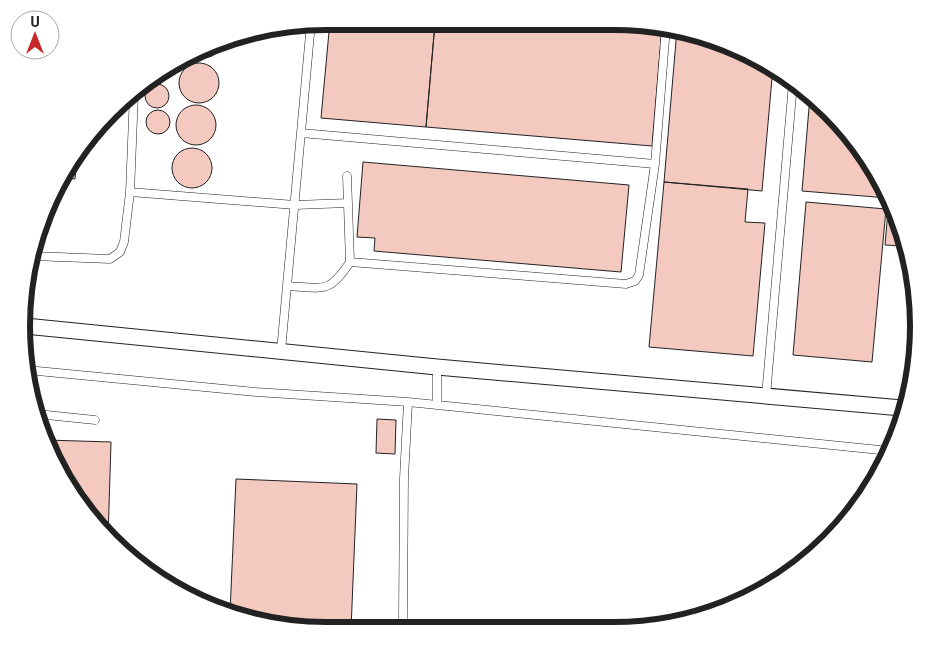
<svg xmlns="http://www.w3.org/2000/svg" width="940" height="652" font-family="Roboto,sans-serif">
	<style>
		.building { fill: #f3c9c0; stroke: #222 }
		.lines { fill: none; stroke-linecap: round; stroke-linejoin: round }
		.service-casing { stroke: #222; stroke-width: 9 }
		.minor-casing { stroke: #222; stroke-width: 17 }
		.service { stroke: #fff; stroke-width: 8 }
		.minor { stroke: #fff; stroke-width: 15 }
		.rim { fill: none; stroke: #222; stroke-width: 6 }
	</style>
	<rect width="100%" height="100%" fill="#fff"/>
	<!-- building -->
	<path class="building" d="M330,21L435,23L426,127L321,118Z
		M435,23L662,27L652,146L426,127Z
		M677,29L766,62L773,67L762,191L664,182Z
		M222,43L217,52L212,56L205,58L193,56Z
		M179 83a20 20 0 1 1 40 0a20 20 0 1 1-40 0Z
		M170,66L166,76L162,78L152,77Z
		M145 96a12 12 0 1 1 24 0a12 12 0 1 1-24 0Z
		M810,96L830,111L888,198L802,191Z
		M176 125a20 20 0 1 1 40 0a20 20 0 1 1-40 0Z
		M146 122a12 12 0 1 1 24 0a12 12 0 1 1-24 0Z
		M172 168a20 20 0 1 1 40 0a20 20 0 1 1-40 0Z
		M77,157L75,179L64,178Z
		M363,162L629,185L621,272L374,251L375,238L357,237Z
		M664,182L748,189L745,222L765,223L753,356L649,347Z
		M889,199L896,210L903,246L885,245Z
		M806,202L886,209L872,362L793,355Z
		M377,419L396,420L395,454L376,453Z
		M46,440L111,442L108,539L53,461Z
		M236,479L357,484L351,630L326,631L230,612Z"/>
	<g class="lines">
		<!-- service casing -->
		<g class="service-casing">
			<path id="service" d="M301,133L655,164
				M347,176L350,262L626,284L635,281L639,275L655,164L666,27
				M130,192L295,205L348,203
				M32,256L110,259L120,252L124,242L130,192L134,93
				M288,286C324,288 329,294 350,262
				M281,351L311,23
				M27,370L256,392L408,402L890,451
				M766,396L793,83
				M437,405V367
				M37,414L95,420
				M403,618L404,478L408,402"/>
		</g>
		<!-- minor casing -->
		<g class="minor-casing">
			<path id="minor" d="M25,326L437,367L902,408"/>
		</g>
		<!-- service -->
		<use href="#service" class="service"/>
		<!-- minor -->
		<use href="#minor" class="minor"/>
	</g>
	<!-- crop -->
	<path d="M0 0H940V652H0ZM326 30H614A296 296 0 0 1 910 326V326A296 296 0 0 1 614 622H326A296 296 0 0 1 30 326V326A296 296 0 0 1 326 30Z" fill="#fff" fill-rule="evenodd"/>
	<path class="rim" d="M326 30H614A296 296 0 0 1 910 326V326A296 296 0 0 1 614 622H326A296 296 0 0 1 30 326V326A296 296 0 0 1 326 30Z"/>
	<!-- north arrow -->
	<g transform="translate(35 35)"><circle r="24" fill="#ffffff" stroke="#a7a7a7"/>
	<path d="M0-4L9 19L0 12L-9 19Z" fill="#c62828"/>
	<text y="-8" font-size="14" font-weight="bold" text-anchor="middle" fill="#222222">U</text>
	</g>
</svg>
